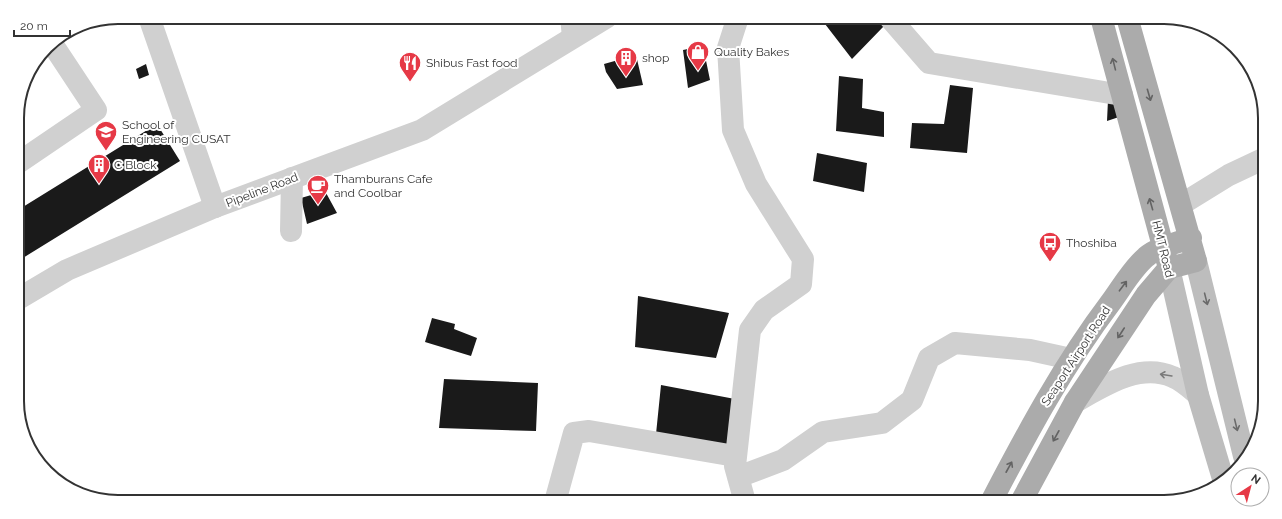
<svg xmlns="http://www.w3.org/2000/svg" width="1282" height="519" font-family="Raleway,sans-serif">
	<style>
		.building { fill: #1a1a1a }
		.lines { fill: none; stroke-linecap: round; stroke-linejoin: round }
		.minor { stroke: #d0d0d0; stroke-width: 22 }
		.tertiary { stroke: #d0d0d0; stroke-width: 22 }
		.secondary { stroke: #bdbdbd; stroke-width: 22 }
		.primary { stroke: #ababab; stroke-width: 22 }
		.oneway { stroke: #636363 }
		.oneway2 { stroke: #6a6a6a }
		.oneway3 { stroke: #7a7a7a }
		.labels { text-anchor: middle; stroke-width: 4; stroke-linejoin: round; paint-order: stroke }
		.poi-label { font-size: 12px; fill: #333; stroke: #fff; text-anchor: start }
		.street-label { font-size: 12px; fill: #333; stroke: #fff }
		.rim { fill: none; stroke: #333; stroke-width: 2 }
	</style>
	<rect width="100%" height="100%" fill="#fff"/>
	<!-- building -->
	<path class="building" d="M833,17H877L884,26L852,59L825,24Z
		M703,46L710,80L688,88L683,50Z
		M636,55L643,85L617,89L606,72L604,64Z
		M146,64L149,75L139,79L136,69Z
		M839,76L863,79L862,108L884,112V137L836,131Z
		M950,85L973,88L967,153L910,148L912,123L944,124Z
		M1108,100L1119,102V117L1107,121Z
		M157,124L180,161L18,261V210Z
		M817,153L867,163L864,192L813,181Z
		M325,191L337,213L307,224L301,198Z
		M638,296L729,313L716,358L635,347Z
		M432,318L455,324L454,329L477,338L471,356L425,342Z
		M444,379L538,383L536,431L439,428Z
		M661,385L735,399L729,449L656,434Z"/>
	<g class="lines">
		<!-- minor -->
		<path class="minor" d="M149,17L215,207
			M571,17L573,37
			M738,17L728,48L733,130L756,184L803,259L801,284L764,310L750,330L735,466L745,502
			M889,17L929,63L1122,95
			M18,163L96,110L51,42
			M1182,204L1229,175L1263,159
			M291,231L292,178
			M738,477L783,460L823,432L882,423L912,400L929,358L955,343L1030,350L1071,359
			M555,502L574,433L589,431L735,456"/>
		<!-- tertiary -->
		<path class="tertiary" d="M18,299L67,270L215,207L422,130L607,17
			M1075,402C1104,386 1139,362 1173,377C1183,381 1190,388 1198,395"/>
		<!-- secondary -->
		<path class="secondary" d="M1196,261L1244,456
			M1169,268L1198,395L1224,482"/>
		<!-- primary -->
		<path class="primary" d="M1101,17L1167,261
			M991,502C1027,433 1064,364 1111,302C1122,287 1132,269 1146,257C1157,247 1177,243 1191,238
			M1021,502L1075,402L1146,295L1169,268L1196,261L1127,17"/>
	</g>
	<!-- one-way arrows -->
	<defs><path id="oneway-shaft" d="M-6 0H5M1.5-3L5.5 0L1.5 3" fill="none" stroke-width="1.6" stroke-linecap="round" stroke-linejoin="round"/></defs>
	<g class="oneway">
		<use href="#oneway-shaft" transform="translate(1114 64) rotate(-104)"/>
		<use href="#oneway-shaft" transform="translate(1149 95) rotate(74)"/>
		<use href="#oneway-shaft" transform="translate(1151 204) rotate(-106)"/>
		<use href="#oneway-shaft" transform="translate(1123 286) rotate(-53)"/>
		<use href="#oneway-shaft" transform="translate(1121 333) rotate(123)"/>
		<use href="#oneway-shaft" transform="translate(1056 436) rotate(119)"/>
		<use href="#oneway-shaft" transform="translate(1009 467) rotate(-61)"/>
	</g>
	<g class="oneway2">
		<use href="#oneway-shaft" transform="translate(1206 299) rotate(76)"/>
		<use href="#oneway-shaft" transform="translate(1236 425) rotate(76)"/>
	</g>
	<use class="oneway3" href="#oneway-shaft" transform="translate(1166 375) rotate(-171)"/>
	<!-- icons -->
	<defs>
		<g id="shop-pin" transform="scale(1.15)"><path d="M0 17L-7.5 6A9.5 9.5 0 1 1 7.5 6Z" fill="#e63946" stroke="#fff"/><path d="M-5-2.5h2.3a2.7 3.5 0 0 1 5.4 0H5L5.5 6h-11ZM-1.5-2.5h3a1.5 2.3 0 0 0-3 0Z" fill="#fff"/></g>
		<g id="building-pin" transform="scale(1.15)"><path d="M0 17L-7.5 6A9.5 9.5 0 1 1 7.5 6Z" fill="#e63946" stroke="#fff"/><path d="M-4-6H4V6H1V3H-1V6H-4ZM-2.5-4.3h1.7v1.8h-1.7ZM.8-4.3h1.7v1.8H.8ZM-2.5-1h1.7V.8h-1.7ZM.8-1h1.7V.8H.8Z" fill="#fff"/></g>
		<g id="restaurant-pin" transform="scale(1.15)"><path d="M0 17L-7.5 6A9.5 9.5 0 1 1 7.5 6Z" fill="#e63946" stroke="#fff"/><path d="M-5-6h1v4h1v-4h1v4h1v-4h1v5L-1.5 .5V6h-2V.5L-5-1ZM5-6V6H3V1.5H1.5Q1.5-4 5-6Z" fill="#fff"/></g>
		<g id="university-pin" transform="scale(1.15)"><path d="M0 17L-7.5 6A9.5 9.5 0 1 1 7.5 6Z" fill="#e63946" stroke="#fff"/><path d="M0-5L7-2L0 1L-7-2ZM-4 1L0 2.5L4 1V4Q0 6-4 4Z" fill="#fff"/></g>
		<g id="cafe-pin" transform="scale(1.15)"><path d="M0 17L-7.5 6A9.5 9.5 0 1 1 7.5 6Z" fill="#e63946" stroke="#fff"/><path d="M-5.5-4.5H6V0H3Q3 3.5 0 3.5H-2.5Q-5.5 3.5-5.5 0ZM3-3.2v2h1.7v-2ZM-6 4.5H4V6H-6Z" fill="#fff"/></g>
		<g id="bus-pin" transform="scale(1.15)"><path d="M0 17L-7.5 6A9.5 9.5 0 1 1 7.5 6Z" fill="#e63946" stroke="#fff"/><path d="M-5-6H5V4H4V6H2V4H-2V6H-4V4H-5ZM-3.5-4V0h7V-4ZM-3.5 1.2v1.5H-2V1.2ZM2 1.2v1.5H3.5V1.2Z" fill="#fff"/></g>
	</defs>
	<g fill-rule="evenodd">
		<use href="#shop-pin" x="698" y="52"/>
		<use href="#building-pin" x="626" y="58"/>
		<use href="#restaurant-pin" x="410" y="63"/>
		<use href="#university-pin" x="106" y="132"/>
		<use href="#building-pin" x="99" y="165"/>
		<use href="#cafe-pin" x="318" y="186"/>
		<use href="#bus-pin" x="1050" y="243"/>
	</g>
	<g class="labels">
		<!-- poi labels -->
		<g class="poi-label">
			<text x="714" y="56">Quality Bakes</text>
			<text x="642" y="62">shop</text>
			<text x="426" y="67">Shibus Fast food</text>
			<text x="122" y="129">School of<tspan x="122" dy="14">Engineering CUSAT</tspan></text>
			<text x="114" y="169">C Block</text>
			<text x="334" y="183">Thamburans Cafe<tspan x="334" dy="14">and Coolbar</tspan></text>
			<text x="1066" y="247">Thoshiba</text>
		</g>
		<!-- street labels -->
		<g class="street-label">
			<text transform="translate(262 190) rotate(-21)" y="4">Pipeline Road</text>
			<text transform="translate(1163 249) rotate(76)" y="4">HMT Road</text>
			<text transform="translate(1076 356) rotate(-57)" y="4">Seaport Airport Road</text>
		</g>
	</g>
	<!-- crop -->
	<path d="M0 0H1282V519H0ZM118 24H1164A94 94 0 0 1 1258 118V401A94 94 0 0 1 1164 495H118A94 94 0 0 1 24 401V118A94 94 0 0 1 118 24Z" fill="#fff" fill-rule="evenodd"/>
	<path class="rim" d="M118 24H1164A94 94 0 0 1 1258 118V401A94 94 0 0 1 1164 495H118A94 94 0 0 1 24 401V118A94 94 0 0 1 118 24Z"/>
	<!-- north arrow -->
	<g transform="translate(1250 487) rotate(36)"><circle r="19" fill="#ffffff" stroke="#adadad"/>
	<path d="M0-3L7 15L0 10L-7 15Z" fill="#e63946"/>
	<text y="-6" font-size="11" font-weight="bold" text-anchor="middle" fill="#333333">N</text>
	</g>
	<!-- scale -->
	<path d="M14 30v6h56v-6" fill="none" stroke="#333333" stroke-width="2"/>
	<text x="20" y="30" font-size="12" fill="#333333" stroke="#ffffff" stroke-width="3" paint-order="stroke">20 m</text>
</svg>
